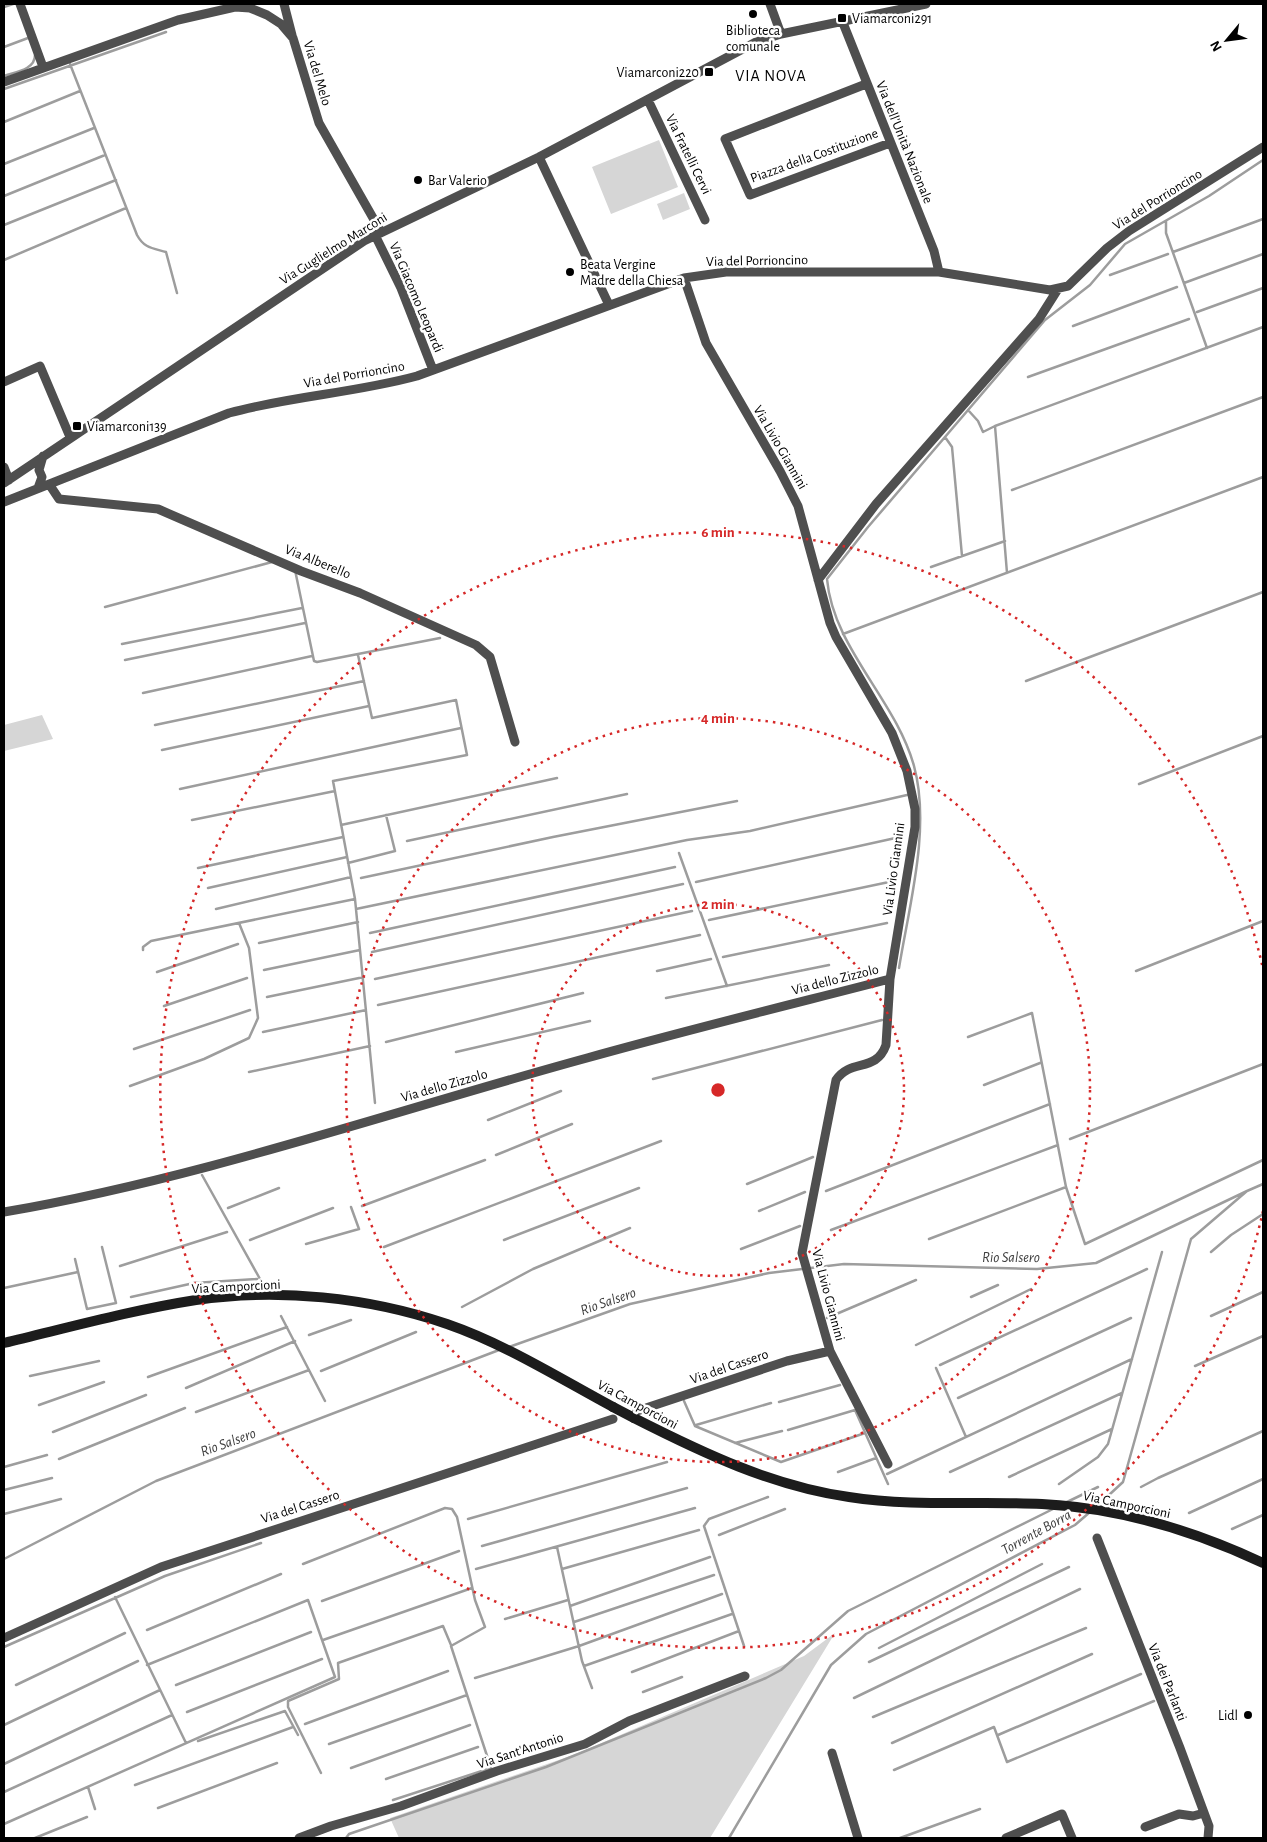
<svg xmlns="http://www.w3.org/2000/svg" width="1267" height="1842" font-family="'Alegreya Sans',sans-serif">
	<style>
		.green { fill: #d6d6d6 }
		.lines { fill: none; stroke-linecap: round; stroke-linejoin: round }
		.stream { stroke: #9d9d9d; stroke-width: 2.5 }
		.minor { stroke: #4f4f4f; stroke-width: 9 }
		.secondary { stroke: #1c1c1c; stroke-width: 10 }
		.secondary-bridge { stroke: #1c1c1c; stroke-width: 10 }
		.ring { fill: none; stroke: #d62828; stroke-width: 2.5; stroke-dasharray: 2.5 5 }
		.poi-dot { fill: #000; stroke: #fff; stroke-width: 2 }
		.labels { text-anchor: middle; stroke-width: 5; stroke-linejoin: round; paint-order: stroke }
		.poi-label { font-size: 14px; fill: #000; stroke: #fff; text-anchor: start }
		.street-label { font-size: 14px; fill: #000; stroke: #fff }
		.water-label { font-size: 15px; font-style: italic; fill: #3e3e3e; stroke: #fff }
		.quarter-label { font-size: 16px; letter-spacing: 1px; fill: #000; stroke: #fff }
		.centre { fill: #d62828; stroke: #fff; stroke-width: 2.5 }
		.ring-label { font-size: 15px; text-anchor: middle; font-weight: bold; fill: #d62828; stroke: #fff; stroke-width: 5; stroke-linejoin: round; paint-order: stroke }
	</style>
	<rect width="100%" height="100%" fill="#fff"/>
	<!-- green -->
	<path class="green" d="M659,140L678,187L611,214L592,167Z
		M684,193L690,209L663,220L657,204Z
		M42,715L53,739L4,751V725Z
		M835,1633L710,1838H399L390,1818L576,1754L804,1656Z"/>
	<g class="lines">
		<!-- stream -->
		<path class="stream" d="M4,7L13,4
			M4,47L28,38
			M70,64L137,235C144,248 152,248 166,252L177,293
			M4,76C15,72 35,70 35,55
			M4,89L166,32
			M4,122L80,91
			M4,164L94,128
			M4,196L105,155
			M1166,221V233L1207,348
			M4,225L116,180
			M1173,252L1263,219
			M4,260L126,208
			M1110,275L1168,254
			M1184,283L1263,254
			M1197,312L1263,288
			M1073,326L1177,287
			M1028,377L1189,319
			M968,410L978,421L983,432L995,426L1263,327
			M995,426L1007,573
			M945,437L952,447L962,556
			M1012,490L1263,397
			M931,567L1005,541
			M295,570L314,661L317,662L440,638
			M105,607L272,562
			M843,634L1263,477
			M122,644L302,608
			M358,655L372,718L456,700L467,755L333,781L355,899L375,1103
			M125,660L305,623
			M1026,681L1263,592
			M143,693L312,656
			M155,725L364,681
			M162,750L369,706
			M1139,784L1263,736
			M180,789L461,728
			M192,820L335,791
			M341,825L557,778
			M407,841L627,794
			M679,853L727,986
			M348,863L395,851L386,815
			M198,868L343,837
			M361,878L553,837L737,801
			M696,882L900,837
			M208,888L347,857
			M216,909L351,877
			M356,909L687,840L750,831L907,795
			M709,920L889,882
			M370,933L675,867
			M259,943L358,922
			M143,950V947L151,941L355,899
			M372,952L683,884
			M723,957L887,923
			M899,968C909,906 931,828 914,766C896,700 833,648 827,579L868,527L1045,320L1090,285L1125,244L1209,196L1263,160
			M264,970L360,950
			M657,971L711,959
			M1136,971L1263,921
			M157,972L238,944
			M375,979L692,911
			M267,997L364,977
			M666,998L829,965
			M378,1005L700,935
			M164,1006L247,978
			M263,1032L366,1010
			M968,1037L1032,1013L1066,1187L1085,1244L1263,1160
			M386,1042L583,993
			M134,1049L250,1010
			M456,1052L590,1021
			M249,1072L370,1046
			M653,1079L882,1020
			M984,1085L1040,1063
			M130,1086L204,1059L249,1038L258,1018L249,948L239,923
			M488,1120L561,1091
			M1070,1139L1263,1064
			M496,1155L572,1124
			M202,1175L260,1279
			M747,1184L813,1157
			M826,1191L1050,1104
			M362,1206L485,1160
			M228,1208L279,1188
			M759,1211L805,1192
			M831,1230L1058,1145
			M929,1239L1066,1187
			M250,1240L333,1208
			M504,1240L639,1188
			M306,1244L359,1229L351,1207
			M384,1247L661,1141
			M741,1249L800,1226
			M1211,1252L1231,1235L1263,1214
			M75,1259L87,1309L116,1303L102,1247
			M120,1266L227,1232
			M4,1288L78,1272
			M131,1297L194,1283L257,1279
			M971,1297L998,1285
			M462,1307L533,1269L630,1228
			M281,1316L325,1401
			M1211,1316L1263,1292
			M827,1318L916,1280
			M309,1335L351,1320
			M916,1345L1031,1289
			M509,1347L630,1304L769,1273L844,1264L1037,1269L1096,1263L1247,1191
			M940,1365L1147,1269
			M1195,1366L1263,1336
			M936,1368L966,1437
			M321,1371L416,1332
			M30,1376L99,1361
			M148,1377L287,1327
			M186,1388L295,1341
			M958,1398L1131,1318
			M684,1401L695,1426L781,1462L865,1433
			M779,1402L840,1385
			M39,1405L104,1382
			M196,1412L309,1370
			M696,1425L771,1403
			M788,1430L855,1410L888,1484
			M53,1432L146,1395
			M735,1443L782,1431
			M59,1459L185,1408
			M4,1467L47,1455
			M838,1472L876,1458
			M950,1472L1122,1393
			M887,1474L1132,1359
			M1009,1477L1112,1429
			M1059,1484L1098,1457L1108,1444L1162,1252
			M1141,1487L1158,1478L1263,1431
			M4,1490L52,1478
			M1067,1502L1098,1487
			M1096,1507L1123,1482L1191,1239L1247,1191L1263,1184
			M1189,1513L1263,1479
			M4,1514L61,1499
			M468,1519L667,1462
			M1232,1529L1263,1515
			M719,1535L785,1509
			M482,1546L687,1488
			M557,1547L582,1661L592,1688
			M4,1559L156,1481L499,1350
			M303,1564L445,1508L452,1509L457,1517L475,1600L485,1627L451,1646L491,1768L393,1800
			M476,1569L695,1508
			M562,1569L699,1530
			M115,1597L186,1743
			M322,1601L459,1551
			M570,1606L710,1557
			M505,1619L568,1600
			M574,1622L714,1575
			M147,1630L281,1574
			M323,1640L472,1588
			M744,1646L704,1526L709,1519L768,1497
			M4,1647L165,1576L261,1543
			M879,1648L1042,1564
			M869,1662L1069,1567
			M584,1666L732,1614
			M632,1672L739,1631
			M475,1678L579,1646L722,1594
			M16,1685L125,1633
			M176,1685L311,1632
			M643,1692L682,1677
			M854,1698L1080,1589
			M187,1712L322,1659
			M873,1717L1086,1628
			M305,1724L448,1671
			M4,1725L138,1661
			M998,1735L1141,1674
			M198,1741L285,1711L298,1735
			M892,1743L1092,1654
			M329,1744L467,1695
			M4,1764L160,1690
			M351,1768L470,1725
			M894,1770L994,1727L1007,1762L1154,1701
			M321,1773L288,1707V1701L339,1679L338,1663L443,1626L451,1645
			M386,1779L478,1747
			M135,1785L293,1727
			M88,1787L95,1809
			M4,1792L172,1715
			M158,1808L277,1763
			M4,1824L335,1677L308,1600L147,1665
			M35,1838L87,1817
			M346,1838L349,1834L546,1767L766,1678L781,1670L848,1611L1053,1509
			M729,1838L831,1665L866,1634L1075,1525L1090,1512
			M900,1838L980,1809"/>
		<!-- minor -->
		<path class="minor" d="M20,4L43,67
			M284,4L292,35
			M770,4L781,34
			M843,23L934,251L939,272
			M4,82L178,20L235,7L250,8L267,15L281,24L293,38L319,123L381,232
			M866,84L725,139L750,195L890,143
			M648,100L705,220
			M539,157L609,305
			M375,235L401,288L433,370
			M684,278L706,343L780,471L798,506L830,623L836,637L892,733L907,771L915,809V827L890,979L886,1045C876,1073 851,1058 836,1080L802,1253L830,1351L888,1464
			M4,382L40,366L70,437
			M4,467L9,480
			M4,483L364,241L539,157L756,42L781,34L926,4
			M49,484L59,499L158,509L301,571L360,593L476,645L490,657L515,742
			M38,488L42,477L39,470L43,456
			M4,502L229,413C291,396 355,393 417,376L684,278L726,272H939L1050,290L1068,286L1107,248L1129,231L1263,147
			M818,580L876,504L1039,319L1058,289
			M4,1212C202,1178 393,1111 587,1058C687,1030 789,1005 890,979
			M637,1411L787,1361L830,1351
			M1097,1538L1180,1748L1209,1826L1208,1838
			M4,1638L161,1567L613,1419
			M832,1753L858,1838
			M1145,1827L1179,1814L1193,1816L1204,1813
			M299,1838L331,1826L401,1806L497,1771L585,1744L629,1721L745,1676
			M1006,1838L1062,1814L1072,1838"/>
		<!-- secondary -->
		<path class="secondary" d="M4,1343C67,1328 132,1310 196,1300C278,1288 368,1297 447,1324C505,1344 559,1378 613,1407
			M634,1418C703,1453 772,1486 849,1497C913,1507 978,1501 1042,1504C1118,1508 1195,1531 1263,1563"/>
		<!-- secondary-bridge -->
		<path class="secondary-bridge" d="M613,1407L634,1418"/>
	</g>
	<!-- distance rings -->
	<g class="ring">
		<circle cx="718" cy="1090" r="186"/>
		<circle cx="718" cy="1090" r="372"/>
		<path d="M1263 1211A558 558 0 1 1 1263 969"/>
	</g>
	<!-- markers -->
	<g class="poi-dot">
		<circle cx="753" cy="14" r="5"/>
		<rect x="837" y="13" width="10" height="10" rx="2.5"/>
		<rect x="704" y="67" width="10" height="10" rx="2.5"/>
		<circle cx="418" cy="180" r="5"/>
		<circle cx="570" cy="272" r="5"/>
		<rect x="72" y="421" width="10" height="10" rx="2.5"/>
		<circle cx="1248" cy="1715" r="5"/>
	</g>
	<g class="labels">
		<!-- poi labels -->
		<g class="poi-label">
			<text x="852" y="23">Viamarconi291</text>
			<text x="753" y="35" text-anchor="middle">Biblioteca<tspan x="753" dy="16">comunale</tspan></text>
			<text x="699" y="77" text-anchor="end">Viamarconi220</text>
			<text x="428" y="185">Bar Valerio</text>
			<text x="580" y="269">Beata Vergine<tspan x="580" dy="16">Madre della Chiesa</tspan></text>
			<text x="87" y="431">Viamarconi139</text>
			<text x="1238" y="1720" text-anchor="end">Lidl</text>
		</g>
		<!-- street labels -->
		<g class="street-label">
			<text transform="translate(318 73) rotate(73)" y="5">Via del Melo</text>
			<text transform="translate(905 142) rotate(68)" y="5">Via dell'Unità Nazionale</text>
			<text transform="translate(689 154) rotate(64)" y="5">Via Fratelli Cervi</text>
			<text transform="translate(814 155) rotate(-20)" y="5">Piazza della Costituzione</text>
			<text transform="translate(1157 199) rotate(-32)" y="5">Via del Porrioncino</text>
			<text transform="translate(333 248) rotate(-32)" y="5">Via Guglielmo Marconi</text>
			<text transform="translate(757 260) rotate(-1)" y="5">Via del Porrioncino</text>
			<text transform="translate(417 297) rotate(67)" y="5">Via Giacomo Leopardi</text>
			<text transform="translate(354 374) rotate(-10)" y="5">Via del Porrioncino</text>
			<text transform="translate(781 447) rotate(60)" y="5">Via Livio Giannini</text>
			<text transform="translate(318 561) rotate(22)" y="5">Via Alberello</text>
			<text transform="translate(893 869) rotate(-82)" y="5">Via Livio Giannini</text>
			<text transform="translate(835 979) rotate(-14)" y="5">Via dello Zizzolo</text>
			<text transform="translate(444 1085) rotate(-16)" y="5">Via dello Zizzolo</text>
			<text transform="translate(236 1286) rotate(-3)" y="5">Via Camporcioni</text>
			<text transform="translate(829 1295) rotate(75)" y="5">Via Livio Giannini</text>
			<text transform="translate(729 1366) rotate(-19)" y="5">Via del Cassero</text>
			<text transform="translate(638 1404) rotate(28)" y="5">Via Camporcioni</text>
			<text transform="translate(1127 1504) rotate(12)" y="5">Via Camporcioni</text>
			<text transform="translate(300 1506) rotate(-18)" y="5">Via del Cassero</text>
			<text transform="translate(1168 1682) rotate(68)" y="5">Via dei Parlanti</text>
			<text transform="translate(520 1750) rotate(-18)" y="5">Via Sant'Antonio</text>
		</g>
		<!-- water labels -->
		<g class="water-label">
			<text x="1011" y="1262">Rio Salsero</text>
			<text transform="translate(608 1301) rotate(-19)" y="5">Rio Salsero</text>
			<text transform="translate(228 1442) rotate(-20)" y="5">Rio Salsero</text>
			<text transform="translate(1036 1532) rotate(-29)" y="5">Torrente Borra</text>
		</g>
		<!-- quarter labels -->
		<g class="quarter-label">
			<text x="771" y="81">VIA NOVA</text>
		</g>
	</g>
	<circle cx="718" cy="1090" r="8" class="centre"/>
	<g class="ring-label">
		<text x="718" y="537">6 min</text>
		<text x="718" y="723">4 min</text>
		<text x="718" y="909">2 min</text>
	</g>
	<!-- border -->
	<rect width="1267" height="1842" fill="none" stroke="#000000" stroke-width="10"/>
	<!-- north arrow -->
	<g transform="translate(1227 40) rotate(241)" stroke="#ffffff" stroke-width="4" paint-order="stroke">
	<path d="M0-4L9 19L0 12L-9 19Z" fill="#000000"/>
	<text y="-8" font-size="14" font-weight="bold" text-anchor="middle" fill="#000000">N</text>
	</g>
</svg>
